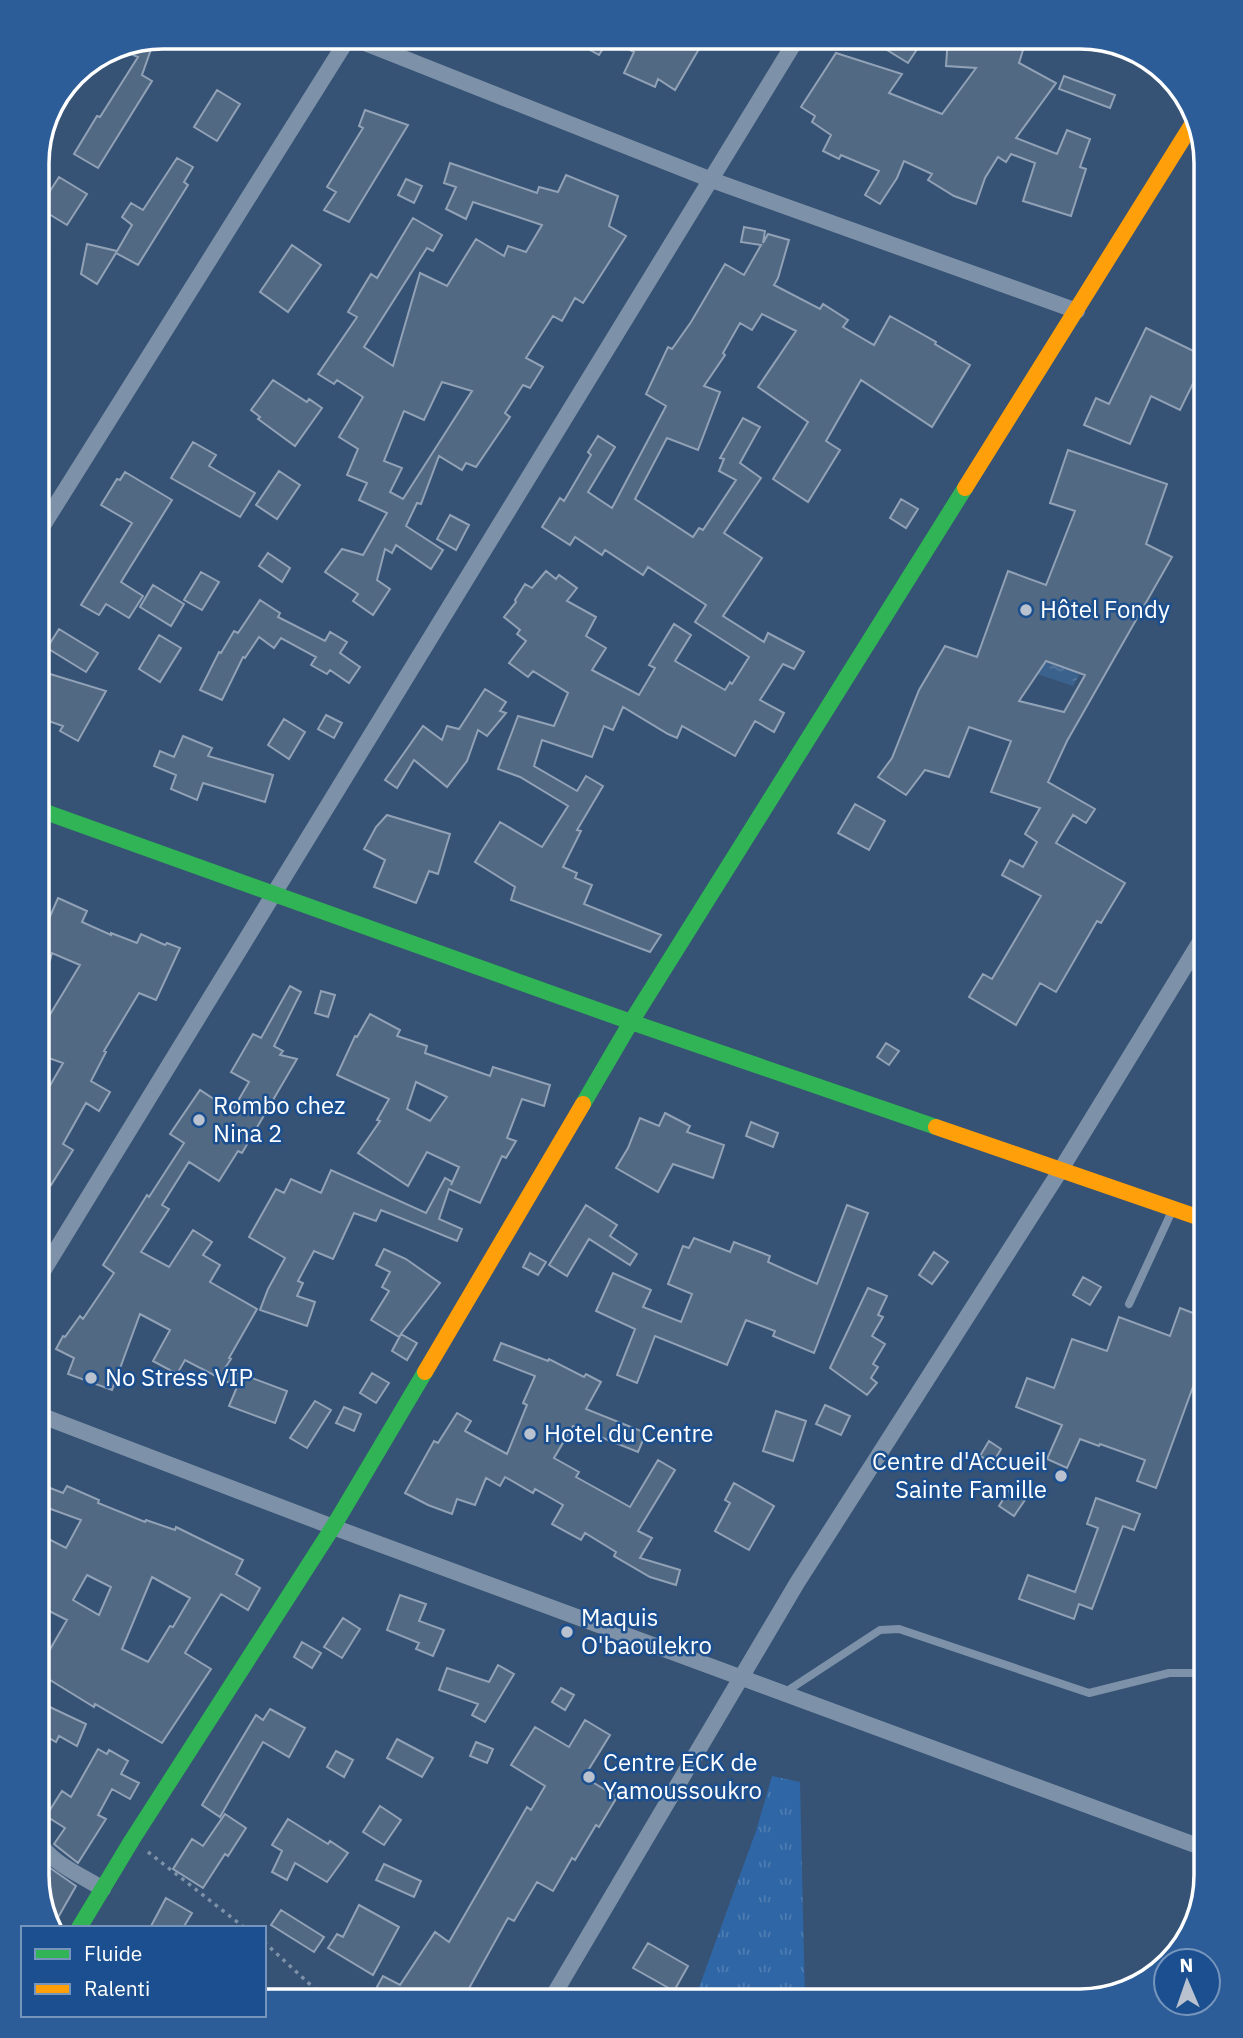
<svg xmlns="http://www.w3.org/2000/svg" width="1243" height="2038" font-family="'IBM Plex Sans',sans-serif">
	<style>
		.grass { fill: url(#grass-tufts) }
		.water { fill: url(#water-ripples) }
		.building { fill: #526984; stroke: #92a2b6; stroke-width: 2; fill-rule: evenodd }
		.lines { fill: none; stroke-linecap: round; stroke-linejoin: round }
		.path { stroke: #7d92a8; stroke-width: 3.5; stroke-dasharray: 3.5 5; stroke-linecap: butt }
		.lane { stroke: #7d92a8; stroke-width: 8 }
		.street { stroke: #7d92a8; stroke-width: 16 }
		.fast { stroke: #30b455; stroke-width: 16 }
		.slow { stroke: #ff9f0a; stroke-width: 16 }
		.poi-dot { fill: #b9c2ce; stroke: #1b4f8f; stroke-width: 2.5 }
		.labels { text-anchor: middle; stroke-width: 5; stroke-linejoin: round; paint-order: stroke }
		.poi-label { font-size: 24px; fill: #fff; stroke: #1b4f8f; text-anchor: start }
		.rim { fill: none; stroke: #fff; stroke-width: 3.5 }
	</style>
	<defs>
		<pattern id="grass-tufts" width="24" height="20" patternUnits="userSpaceOnUse" patternTransform="scale(1.75)"><rect width="24" height="20" fill="#2f66a5"/><path d="M3 7l-1-3M5 7V3M7 7l1-3M15 17l-1-3M17 17v-4M19 17l1-3" fill="none" stroke="#4e7db2"/></pattern>
		<pattern id="water-ripples" width="26" height="14" patternUnits="userSpaceOnUse" patternTransform="scale(1.75)"><rect width="26" height="14" fill="#3b618d"/><path d="M2 4q2-2 4 0t4 0M15 11q2-2 4 0t4 0" fill="none" stroke="#58799e"/></pattern>
	</defs>
	<rect width="100%" height="100%" fill="#365274"/>
	<!-- grass -->
	<path class="grass" d="M772,1776L800,1782L805,2001H694L756,1831Z"/>
	<!-- water -->
	<path class="water" d="M1046,660L1081,672L1073,686L1037,674Z"/>
	<!-- building -->
	<path class="building" d="M567,37H706L675,90L658,79L655,87L624,73L634,52L609,39L599,55Z
		M866,37H925L908,63Z
		M948,37H1027L1019,63L1056,83L1016,138L1057,154L1067,130L1090,139L1080,167L1086,169L1071,216L1023,201L1035,163L1011,154L1006,162L998,157L985,178L976,204L954,196L928,180L932,174L904,161L897,178L880,204L865,195L879,171L841,155L839,159L823,151L831,135L812,122L815,116L801,107L836,53L902,74L889,93L942,114L976,68L946,66Z
		M155,38L142,75L152,81L98,168L74,154L97,116L100,117L138,57L114,47Z
		M1064,76L1115,95L1110,108L1059,89Z
		M217,90L240,104L217,141L194,127Z
		M365,110L408,125L349,222L324,210L336,192L327,187L363,128L359,126Z
		M177,158L193,167L184,182L188,185L138,265L116,253L97,284L81,274L87,244L117,251L132,225L122,217L131,203L143,210Z
		M450,163L537,193L539,187L558,192L566,175L618,196L609,226L626,236L583,303L575,298L562,321L553,316L526,358L543,367L530,388L523,385L505,413L510,417L476,467L466,463L462,470L439,456L421,504L417,503L406,526L443,550L431,569L396,545L392,553L385,549L377,580L390,589L373,615L353,601L358,594L325,572L342,549L363,555L387,513L359,500L367,483L347,475L358,449L339,437L363,397L337,380L334,384L318,374L357,317L348,312L371,274L377,278L413,218L442,235L433,251L427,248L364,347L393,366L420,273L447,286L476,239L504,256L508,246L526,252L542,225L473,202L466,219L446,209L456,187L444,183ZM442,382L472,391L403,499L390,492L402,468L384,461L404,411L424,420Z
		M59,177L87,194L67,225L39,208Z
		M406,179L422,186L414,203L398,195Z
		M744,227L765,231L763,243L768,234L789,240L778,278L774,285L820,309L823,304L848,320L843,327L874,345L890,316L936,342L935,344L970,365L932,427L861,380L826,441L840,450L808,502L773,479L808,422L758,387L796,331L762,314L752,330L740,323L723,353L725,355L704,386L720,392L698,450L667,438L635,499L693,537L699,528L703,530L736,480L719,471L724,459L720,458L743,418L760,427L740,463L761,478L724,533L762,558L723,616L764,642L768,633L804,652L794,669L783,664L760,700L784,713L774,732L755,721L735,756L682,726L677,738L668,734L623,707L613,730L604,726L592,757L542,740L534,766L577,791L586,776L603,786L577,830L581,831L563,867L577,873L575,878L592,885L584,904L661,935L650,952L511,900L515,887L475,862L500,822L542,847L568,806L520,777L498,769L518,716L554,726L568,693L533,671L528,677L509,663L526,641L517,634L520,630L504,617L516,602L515,600L525,584L532,588L546,571L556,579L559,575L577,588L567,601L596,617L586,636L606,648L592,670L639,695L655,668L649,665L674,624L691,635L675,661L725,690L730,682L732,684L749,657L695,622L706,605L648,567L643,575L605,550L602,555L575,537L570,545L542,527L560,498L564,501L591,455L588,452L598,436L615,447L588,492L612,508L666,406L646,394L668,347L672,349L691,322L725,264L744,275L761,245L741,242Z
		M292,245L321,265L288,312L260,292Z
		M1146,328L1206,357L1180,410L1151,396L1130,444L1084,425L1096,398L1109,404Z
		M273,380L307,402L309,399L322,408L295,446L258,419L260,417L251,410Z
		M193,442L216,455L209,466L255,493L240,517L171,478Z
		M1068,450L1167,484L1146,544L1172,557L1067,741L1048,782L1095,809L1086,823L1073,815L1056,843L1125,883L1101,923L1097,921L1056,992L1040,983L1016,1025L969,997L983,974L992,979L1041,896L1002,875L1010,860L1023,867L1037,842L1025,834L1040,808L991,792L1011,741L969,727L949,777L925,770L906,795L878,777L892,758L919,690L945,646L977,657L1008,571L1046,585L1075,511L1050,503ZM1046,661L1085,675L1064,712L1019,701Z
		M279,471L300,485L277,519L256,505Z
		M125,472L172,500L121,582L143,596L129,618L106,604L99,615L81,605L132,523L101,505L117,479L120,480Z
		M901,499L918,509L906,528L890,518Z
		M450,515L469,525L456,550L437,539Z
		M268,553L290,568L282,582L259,566Z
		M201,572L219,582L202,610L184,600Z
		M153,585L184,604L171,626L140,607Z
		M260,600L280,613L278,617L325,641L330,632L347,642L340,653L360,667L349,683L330,670L327,674L311,665L316,657L281,638L274,648L259,637L245,658L243,657L222,700L200,690L219,652L221,653L234,631L238,633Z
		M59,629L98,653L86,672L47,648Z
		M159,635L181,648L160,682L139,669Z
		M37,670L106,691L78,741L60,731L63,726L37,717Z
		M485,689L506,702L500,711L506,713L487,736L478,730L467,761L447,787L414,760L397,788L385,780L423,726L442,740L447,726L459,729Z
		M326,715L342,723L334,738L318,729Z
		M284,719L305,732L289,759L268,745Z
		M183,736L212,748L208,756L273,775L265,802L203,783L197,800L171,789L176,775L154,766L160,751L174,757Z
		M855,804L885,821L869,850L838,833Z
		M387,815L450,834L438,874L429,871L416,903L374,887L385,860L364,849L376,827Z
		M58,898L87,911L82,922L111,935V933L137,943L141,934L165,945L167,943L180,948L156,1000L139,993L104,1051L106,1052L91,1081L110,1092L99,1111L86,1103L63,1144L73,1150L51,1185L37,1176V1092L44,1096L63,1063L37,1054V1036L80,965L52,953L50,960L37,954V917L48,921Z
		M290,986L301,992L274,1046L283,1051L280,1055L297,1059L242,1153L238,1151L219,1181L189,1162L162,1205L169,1209L141,1252L169,1267L193,1230L212,1242L203,1255L220,1265L210,1282L257,1309L229,1358L231,1359L225,1368L287,1391L275,1423L229,1406L237,1387L185,1360L177,1374L153,1361L170,1330L140,1314L112,1390L68,1374L74,1358L56,1349L63,1336L65,1337L80,1316L83,1319L114,1273L103,1265L147,1195L149,1197L184,1143L170,1134L200,1090L232,1111L249,1082L231,1072L253,1034L261,1038Z
		M321,991L335,995L328,1017L315,1013Z
		M370,1014L400,1030L397,1036L427,1046L425,1053L490,1076L493,1067L550,1085L544,1106L522,1099L507,1138L516,1141L506,1158L502,1156L480,1203L449,1189L439,1219L462,1229L457,1241L381,1210L376,1221L354,1213L333,1259L314,1251L298,1281L303,1283L297,1296L315,1302L307,1326L260,1310L268,1289L285,1258L249,1237L276,1189L284,1193L291,1179L321,1193L331,1170L426,1213L445,1178L452,1182L451,1185L459,1167L427,1152L408,1186L358,1153L380,1121L377,1120L389,1099L337,1075L355,1036L357,1037ZM416,1082L447,1097L430,1121L407,1109Z
		M886,1043L899,1051L889,1065L877,1057Z
		M665,1113L690,1126L687,1132L724,1145L713,1178L673,1164L658,1192L616,1168L628,1148L640,1118L659,1126Z
		M751,1122L778,1133L773,1147L746,1136Z
		M586,1205L617,1225L610,1236L637,1254L630,1265L589,1239L567,1276L549,1265Z
		M847,1205L868,1213L814,1353L773,1336L775,1331L746,1320L727,1365L655,1336L637,1383L617,1375L635,1329L596,1311L613,1273L651,1290L643,1307L681,1322L692,1294L668,1284L683,1246L689,1248L694,1238L730,1252L734,1242L770,1256L768,1262L817,1284Z
		M384,1249L406,1259L440,1283L401,1334L417,1343L407,1360L392,1351L401,1334L399,1337L371,1320L389,1291L382,1287L390,1272L376,1265Z
		M934,1252L948,1262L932,1284L919,1275Z
		M530,1253L546,1262L538,1275L523,1267Z
		M1083,1277L1101,1287L1090,1305L1073,1295Z
		M868,1288L887,1296L878,1315L883,1317L872,1336L885,1344L873,1364L878,1367L871,1378L877,1383L867,1395L830,1368Z
		M1180,1308L1206,1318V1351L1156,1488L1137,1481L1145,1460L1100,1444L1099,1446L1080,1439L1067,1468L1047,1459L1062,1425L1016,1407L1027,1378L1054,1388L1072,1339L1107,1351L1119,1317L1170,1336Z
		M501,1343L548,1361L549,1359L584,1377L586,1374L601,1382L586,1409L646,1433L638,1452L573,1426L554,1458L579,1472L576,1477L630,1507L658,1460L675,1470L638,1531L652,1538L640,1558L680,1570L676,1585L650,1577L614,1556L616,1552L585,1533L581,1540L552,1524L563,1505L535,1489L533,1493L505,1477L500,1486L486,1478L475,1505L457,1499L452,1514L428,1505L405,1493L434,1441L438,1443L457,1413L471,1421L465,1431L507,1454L527,1405L523,1403L535,1376L494,1360Z
		M372,1373L389,1383L376,1403L360,1393Z
		M315,1401L331,1410L307,1448L290,1438Z
		M825,1405L850,1416L841,1435L816,1424Z
		M344,1407L361,1414L354,1431L336,1423Z
		M776,1411L806,1421L793,1461L763,1451Z
		M989,1441L1001,1449L993,1463L980,1456Z
		M37,1483L63,1493L67,1486L99,1500L98,1503L145,1522L146,1520L175,1530L176,1527L243,1560L236,1574L260,1588L248,1610L221,1594L185,1653L211,1669L162,1743L95,1704L94,1707L37,1672L67,1620L37,1605V1543L41,1535L66,1548L81,1520L37,1504ZM87,1575L111,1587L99,1615L73,1600ZM152,1577L190,1598L173,1627L170,1626L148,1662L122,1649Z
		M734,1483L774,1506L749,1550L715,1531L730,1503L725,1500Z
		M1011,1487L1027,1497L1014,1516L999,1506Z
		M1096,1498L1140,1514L1134,1530L1123,1526L1092,1609L1079,1604L1074,1619L1019,1599L1028,1575L1075,1592L1098,1528L1087,1524Z
		M400,1595L426,1604L419,1621L444,1630L433,1656L416,1649L419,1643L387,1630Z
		M343,1618L360,1629L342,1658L324,1647Z
		M302,1642L321,1653L312,1668L294,1657Z
		M498,1665L514,1674L485,1722L472,1715L478,1704L439,1690L447,1668L489,1682Z
		M561,1688L574,1695L565,1710L552,1702Z
		M37,1701L86,1724L77,1746L59,1736L56,1742L49,1738L37,1766Z
		M270,1709L305,1728L289,1757L263,1742L220,1817L202,1805L256,1715L263,1720Z
		M585,1720L610,1735L584,1777L617,1797L599,1827L596,1825L575,1860L572,1858L553,1891L537,1882L514,1921L508,1918L462,2001H386L373,1994L383,1976L400,1985L435,1932L449,1942L527,1807L531,1810L545,1786L511,1765L535,1727L569,1747Z
		M397,1739L433,1758L422,1777L387,1758Z
		M476,1742L493,1749L487,1763L470,1756Z
		M98,1749L107,1754L109,1750L128,1761L121,1774L139,1783L130,1799L112,1789L98,1815L106,1819L78,1863L54,1844L65,1828L46,1816L62,1791L71,1797Z
		M336,1751L353,1760L344,1777L327,1767Z
		M380,1806L401,1820L384,1845L363,1832Z
		M225,1814L246,1828L228,1856L225,1854L203,1888L173,1869L192,1839L203,1846Z
		M288,1819L328,1844L330,1841L348,1853L327,1882L295,1863L287,1880L272,1872L282,1851L272,1845Z
		M43,1863L76,1886L52,1928H49L37,1874Z
		M384,1864L421,1881L414,1897L376,1880Z
		M166,1898L192,1913L183,1928H150Z
		M359,1905L399,1927L373,1975L328,1948L337,1934L343,1937Z
		M281,1910L324,1937L314,1952L271,1925Z
		M648,1943L688,1966L674,1991L633,1968Z"/>
	<g class="lines">
		<!-- path -->
		<path class="path" d="M148,1852L245,1928
			M264,1942L328,2001"/>
		<!-- lane -->
		<path class="lane" d="M1129,1304L1172,1211
			M784,1693L880,1630L899,1629L1089,1693L1169,1673H1206"/>
		<!-- street -->
		<path class="street" d="M350,37L709,179L1077,311
			M37,535L349,37
			M37,1281L798,37
			M37,1414L333,1527L1206,1849
			M37,1839C50,1863 81,1875 103,1889
			M550,2001L797,1583L1060,1171L1206,932"/>
		<!-- fast -->
		<path class="fast" d="M37,809L631,1022L936,1127
			M583,1104L631,1022L965,488
			M79,1928L132,1840L333,1527L425,1372"/>
		<!-- slow -->
		<path class="slow" d="M965,488L1196,118
			M936,1127L1206,1220
			M425,1372L583,1104"/>
	</g>
	<!-- markers -->
	<g class="poi-dot">
		<circle cx="1026" cy="610" r="7"/>
		<circle cx="199" cy="1120" r="7"/>
		<circle cx="91" cy="1378" r="7"/>
		<circle cx="530" cy="1434" r="7"/>
		<circle cx="1061" cy="1476" r="7"/>
		<circle cx="567" cy="1632" r="7"/>
		<circle cx="589" cy="1777" r="7"/>
	</g>
	<g class="labels">
		<!-- poi labels -->
		<g class="poi-label">
			<text x="1040" y="618">Hôtel Fondy</text>
			<text x="213" y="1114">Rombo chez<tspan x="213" dy="28">Nina 2</tspan></text>
			<text x="105" y="1386">No Stress VIP</text>
			<text x="544" y="1442">Hotel du Centre</text>
			<text x="1047" y="1470" text-anchor="end">Centre d'Accueil<tspan x="1047" dy="28">Sainte Famille</tspan></text>
			<text x="581" y="1626">Maquis<tspan x="581" dy="28">O'baoulekro</tspan></text>
			<text x="603" y="1771">Centre ECK de<tspan x="603" dy="28">Yamoussoukro</tspan></text>
		</g>
	</g>
	<!-- crop -->
	<path d="M0 0H1243V2038H0ZM163 49H1080A114 114 0 0 1 1194 163V1875A114 114 0 0 1 1080 1989H163A114 114 0 0 1 49 1875V163A114 114 0 0 1 163 49Z" fill="#2d5d98" fill-rule="evenodd"/>
	<path class="rim" d="M163 49H1080A114 114 0 0 1 1194 163V1875A114 114 0 0 1 1080 1989H163A114 114 0 0 1 49 1875V163A114 114 0 0 1 163 49Z"/>
	<!-- legend -->
	<rect x="21" y="1926" width="245" height="91" fill="#1b4f8f" stroke="#7695bc" stroke-width="2"/>
	<rect x="35" y="1949" width="35" height="10" fill="#30b455" stroke="#7695bc" stroke-width="2"/>
	<text x="84" y="1961" font-size="21" fill="#ffffff">Fluide</text>
	<rect x="35" y="1984" width="35" height="10" fill="#ff9f0a" stroke="#7695bc" stroke-width="2"/>
	<text x="84" y="1996" font-size="21" fill="#ffffff">Ralenti</text>
	<!-- north arrow -->
	<g transform="translate(1187 1982) rotate(358)"><circle r="33" fill="#1b4f8f" stroke="#7695bc" stroke-width="2"/>
	<path d="M0-5L12 26L0 18L-12 26Z" fill="#b9c2ce"/>
	<text y="-10" font-size="19" font-weight="bold" text-anchor="middle" fill="#ffffff">N</text>
	</g>
</svg>
